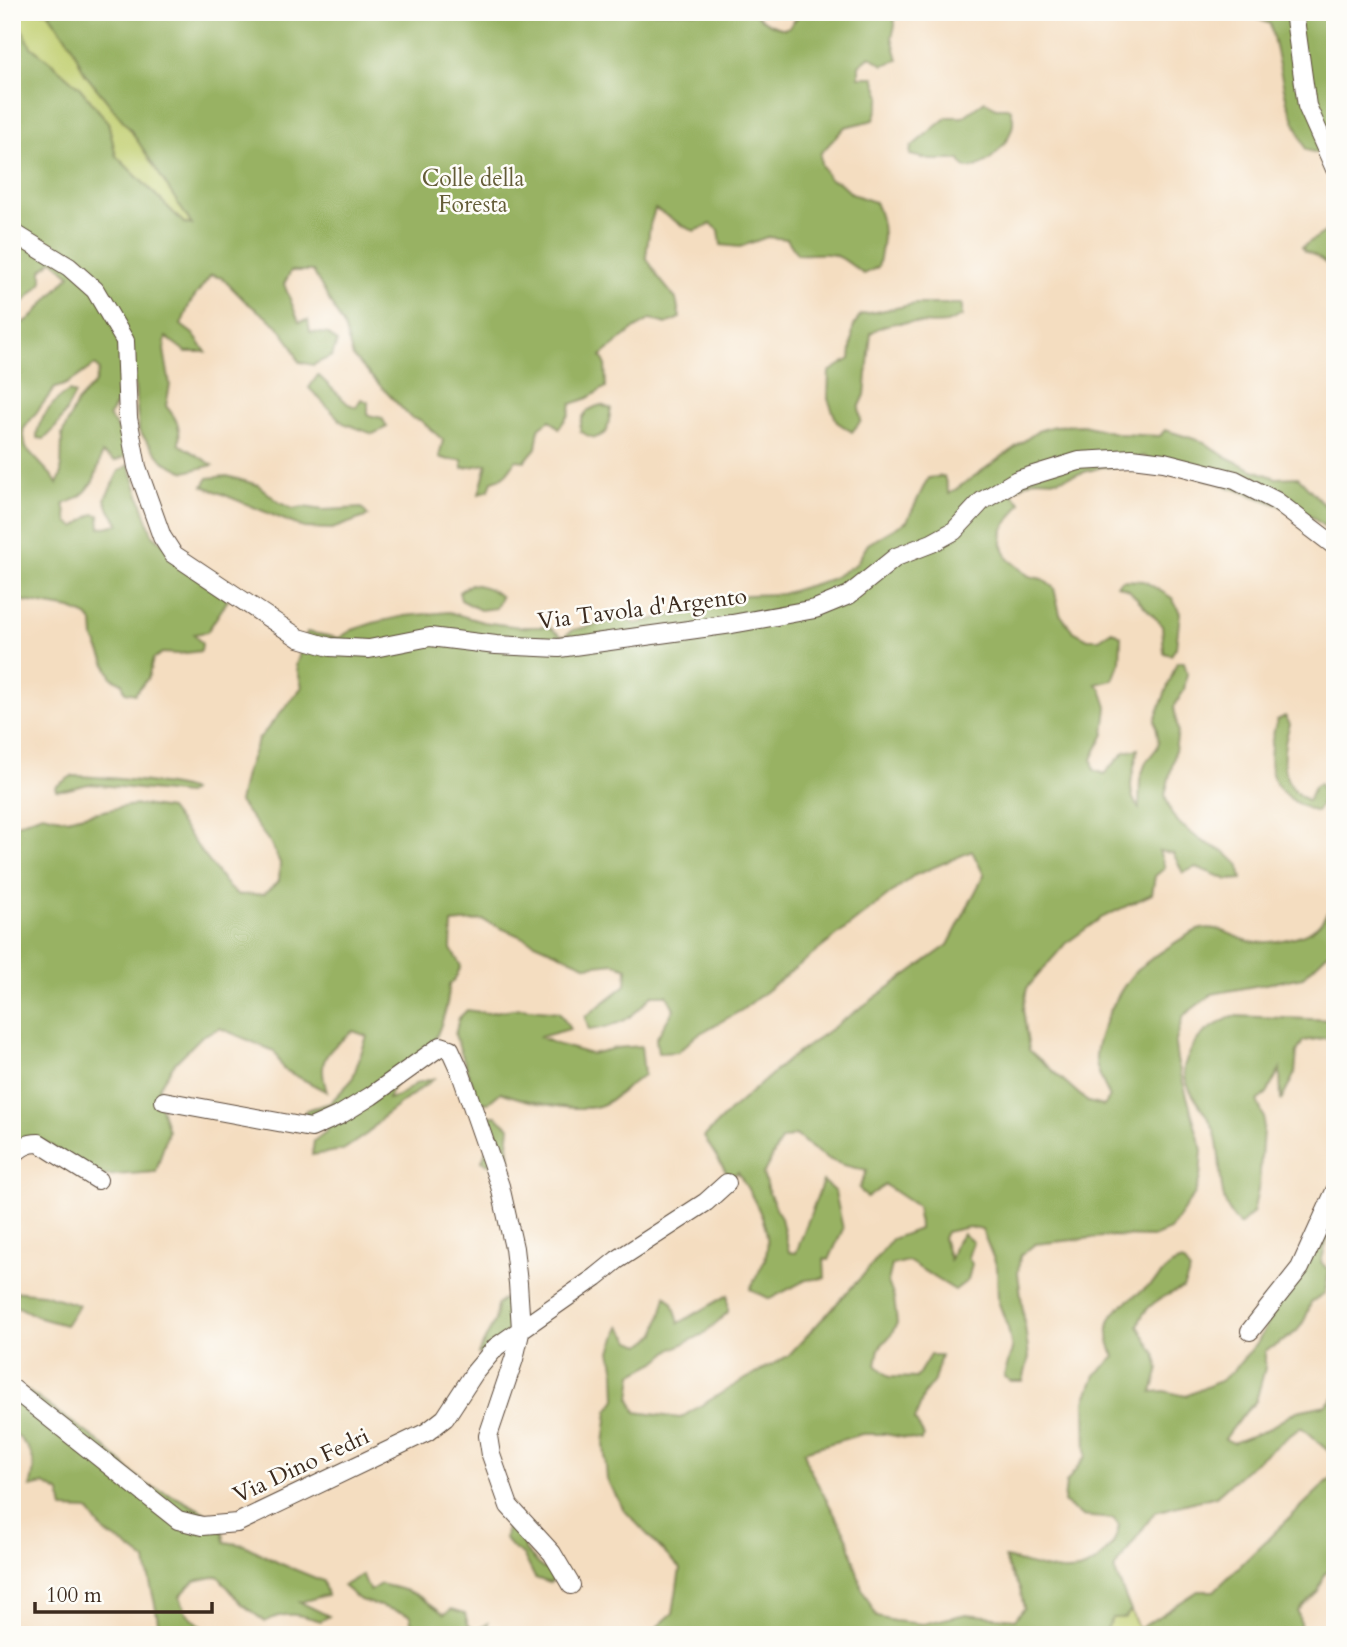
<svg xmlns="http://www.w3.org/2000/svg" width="1347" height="1647" font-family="Cardo,serif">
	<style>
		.green { fill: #c1cf71; stroke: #7e7c48; stroke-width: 2 }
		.forest { fill: #98b263; stroke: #6a6e40; stroke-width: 2; fill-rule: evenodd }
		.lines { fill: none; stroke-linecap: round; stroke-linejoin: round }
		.minor-casing { stroke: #574536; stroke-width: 20 }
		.minor { stroke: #fff; stroke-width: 18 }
		.labels { text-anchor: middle; stroke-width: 5; stroke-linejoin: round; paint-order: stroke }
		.park-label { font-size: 23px; fill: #635c37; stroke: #fdfcf7 }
		.street-label { font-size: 23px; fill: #3b2a1e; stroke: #fdfcf7 }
	</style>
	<rect width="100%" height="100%" fill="#fdfcf7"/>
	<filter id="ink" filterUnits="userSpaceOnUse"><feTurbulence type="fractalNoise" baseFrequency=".0143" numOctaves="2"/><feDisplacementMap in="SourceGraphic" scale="14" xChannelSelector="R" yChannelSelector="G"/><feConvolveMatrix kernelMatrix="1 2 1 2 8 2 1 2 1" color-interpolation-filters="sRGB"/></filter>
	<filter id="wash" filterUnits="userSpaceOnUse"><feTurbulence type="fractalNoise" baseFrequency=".00686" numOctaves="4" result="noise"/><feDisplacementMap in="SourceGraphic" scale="28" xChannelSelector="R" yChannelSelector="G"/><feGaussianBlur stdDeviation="1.57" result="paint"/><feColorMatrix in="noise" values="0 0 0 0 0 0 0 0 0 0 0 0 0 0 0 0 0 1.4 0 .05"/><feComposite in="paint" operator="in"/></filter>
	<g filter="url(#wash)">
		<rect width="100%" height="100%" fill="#f4ddc0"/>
		<!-- green -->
		<path class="green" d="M12,12H48L71,44L85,74L130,129L193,226L184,223L116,156L108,122L79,87L53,64L31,47Z
			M1131,1611L1139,1631L1130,1635H1102L1112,1618H1124Z"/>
		<!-- forest -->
		<path class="forest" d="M48,12H753C759,19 780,32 789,27C791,25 795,19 797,18L796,12H894L895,26L892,37L898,60L883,65L870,56L859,65V77H874L881,97L874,120L845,127L820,154L821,164L829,179L839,182L852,194L875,202C886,226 884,242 878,267L864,274C855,269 848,261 839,257C826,251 812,255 797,254L787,239L767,237L740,247L721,245L719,230L711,224L695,231C679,226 670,216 655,209L650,225L646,257L658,277L676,299L680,318L666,324L651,319L634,329L601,356L605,363L606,387L588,398L571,404L569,414L559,428L550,420L539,428L536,448L525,461L516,460C510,470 504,479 492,481L489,490L479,494L487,464L463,468L462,460H449L439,457L443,440L420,420L411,418L353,357L344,327L313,271H291L284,284L299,322L308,320L310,332L328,334L337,342L332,356L313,365L299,362L291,344L277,325L245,301L222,278L211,275L190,303L181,325L193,334L206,352H186L166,337L164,350L170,385L166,406C177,419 181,427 179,444L213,465L185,472L163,461L139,431L134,377L123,381L116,404L109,416L124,439L125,457L115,461L102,453C96,479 91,495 64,504L68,522L75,527L93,514L99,515L100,528L119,524L108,507L105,499L119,471L129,465L152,534L228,600L207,632L194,634L202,644L201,651L178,654L162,653L153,659L148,678L135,694L125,692L122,683L112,678L94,638L93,623L87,616L71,609L12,599V328L30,319L70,275L53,260L42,270V283L12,314V15L20,25L31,47L53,64L79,87L108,122L116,156L184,223L192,225L130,129L85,74L71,44ZM95,365L99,370L95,383L77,402L62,435L61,476L57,484L53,477L26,448L23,430L55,388C70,385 81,373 95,365Z
			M1242,12H1335V158L1306,150L1287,102L1270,24Z
			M985,101L996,108H1010C1011,112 1013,115 1013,119C1015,139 983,174 964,167L960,160H931L910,155L911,147L947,117H963Z
			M1335,178V269C1323,264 1318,254 1306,252L1302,247L1331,228L1334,205L1330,187Z
			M916,304H962V316C957,318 951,322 946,323C921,327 894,315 871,333L865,395L859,408L861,421L852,432L837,422L828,399L829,372L850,359L853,328L860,315Z
			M318,375L348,404L356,407L361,399L368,402V415L382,418L387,427L373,434L343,423L309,388Z
			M69,391L75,394C66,411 59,427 44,439L37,438C36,421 55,399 69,391Z
			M601,405L611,409L607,431C596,441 591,438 580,431C581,415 586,409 601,405Z
			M1083,425L1120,434L1160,436L1165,430L1204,442L1224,456L1251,469L1276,478L1298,477L1335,516V565L1329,547L1330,531L1310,516L1142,456L1131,467H1102L1057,480L1035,479L1011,492L1021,503L1003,529L1002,544L1008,559L1029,576L1042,579L1054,588L1060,614L1073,631L1088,639H1099L1112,631L1121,636L1120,662L1113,680L1096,684L1101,689L1107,707L1104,734L1092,759L1094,770L1104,774L1125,752L1138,749C1134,771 1124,790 1139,809L1140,779L1146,762L1157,748L1159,742L1155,720L1177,662H1184L1187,673L1184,690L1174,707L1178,731L1174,758L1165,795L1172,815L1180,824L1200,840L1226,853L1239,865L1242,879L1228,880L1196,867L1183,873L1173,853L1159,851L1165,868L1155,876L1152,894L1101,918L1065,944L1027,988L1023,1009L1029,1050L1088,1102L1104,1106L1110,1097C1105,1087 1098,1074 1096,1063C1094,1037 1118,990 1136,971C1144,963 1188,933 1198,930C1218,923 1233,938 1249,941C1266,945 1303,938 1316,927C1324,920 1329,910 1334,901L1335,946L1303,977L1212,994L1183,1016L1175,1044L1177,1060L1202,1150L1200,1178L1195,1193L1170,1230L1153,1237L1112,1236L1035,1244L1020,1256L1018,1273L1029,1357L1023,1381H1010L1004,1376L1012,1349L1008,1328L998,1301L997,1267L982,1230L969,1227L946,1232L943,1238L950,1260L955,1244L963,1234L973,1242L968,1257L972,1264L968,1280L955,1290L908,1261L892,1265L888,1282L894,1298L897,1323L891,1335L879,1348L876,1365L889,1377L916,1378L930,1355H941L934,1381L924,1394L915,1420L924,1436L921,1441L885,1434H862L804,1451L809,1468L847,1537L862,1589L877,1617L894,1621L923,1624L966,1614L1015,1619L1024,1608L1020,1589L1008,1567L1005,1558C1036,1564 1074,1584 1100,1558C1112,1546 1115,1543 1119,1526L1114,1519L1081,1516L1064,1502L1066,1483L1086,1456L1085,1401L1095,1375L1115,1357C1092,1310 1128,1305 1156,1280C1168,1269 1166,1266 1182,1261L1190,1271L1183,1288C1164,1296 1144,1304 1138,1326L1155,1354L1159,1369L1152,1392L1164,1391L1186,1396L1220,1381L1233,1371L1258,1342L1277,1305L1330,1231L1321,1262L1329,1271L1325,1293L1311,1302C1303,1333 1292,1336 1265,1351V1368L1256,1401L1241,1417L1225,1439L1233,1443L1264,1431L1297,1411L1326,1405L1335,1396V1457L1301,1427L1250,1466L1216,1496L1155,1512L1114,1569L1131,1611L1124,1618H1112L1102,1635H657V1627L673,1613L680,1569L624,1510L607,1480L604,1444L608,1411L616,1399L615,1372L611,1351L620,1326L631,1341L641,1345L656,1334L666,1296L673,1303L679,1323L728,1295V1312L704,1334L670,1350L656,1362L633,1374L630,1399L636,1412L680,1418L740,1382L788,1356L865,1273L892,1239L919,1229L918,1207L885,1185L867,1198L859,1188L867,1170C833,1165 821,1157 796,1135L781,1140L763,1174L768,1191L781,1218L789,1252L796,1253L823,1181L835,1192L843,1229L829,1260L824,1259L825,1278L806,1280L770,1299L750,1289C755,1279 761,1269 765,1259C775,1229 752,1197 738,1172L730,1178L704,1137L732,1109L788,1060L948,945L984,875L972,851L913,876L742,1010L697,1035L678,1052L658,1053L656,1039L674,1009L667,995H652C632,1019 620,1026 589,1030L585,1017L626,985L627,968L614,963L587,966L483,920L452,923L451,949L461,966L454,981L449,985C449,1006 438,1041 423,1057C410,1071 394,1080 388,1099L398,1096L417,1083L435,1078L384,1116L368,1133L343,1150L312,1155L314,1141L328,1130L317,1119L304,1114L306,1110L330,1103L352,1080L367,1036L353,1031C327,1052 316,1057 327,1092L283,1069L274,1051L220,1028L202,1036L174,1064L159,1087L160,1104L168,1131L156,1172L102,1176L44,1142L12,1153L14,1133L12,826L42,814L66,819L127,806L143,805L169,809L229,888L238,895L264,894L279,881L280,863L271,844L239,802L245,774L258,740L302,687L296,665L307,632L339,638L352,630L373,623L404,616L449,612L483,622L520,627H549L563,637L573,630L623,619L636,624L746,595L782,594L831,579L856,564L868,544L907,521L928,478L944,476L949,494L1038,431L1054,426Z
			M227,476L258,485L280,503L293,509L305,507L323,510L362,508L368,516L332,529L304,528L203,486L208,478Z
			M1122,580L1144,581L1172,598L1180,613L1176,648L1171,655L1164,653L1162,625L1129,590L1117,585Z
			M471,584C483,586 492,588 501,597L496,608L480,610L461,600L459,592Z
			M1285,716L1290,724C1281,752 1277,785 1308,801L1314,787L1320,783C1324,793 1323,804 1316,812C1267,794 1263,766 1277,720Z
			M72,776C91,776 179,783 191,791L187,794L90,784C79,785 66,792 56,790L55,787Z
			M520,1008L559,1012L570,1029L540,1037L556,1044L591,1054L616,1048L641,1046L644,1075C630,1083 618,1097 604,1104C584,1115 522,1101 501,1092L488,1103L479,1102L455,1035L459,1018L467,1010L487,1013Z
			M1233,1016L1335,1020V1041L1325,1038L1303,1041L1297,1052L1295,1073L1281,1101L1280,1069L1267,1093L1257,1101L1264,1117L1259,1185L1253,1213L1240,1225C1213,1202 1225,1161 1214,1130C1206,1108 1184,1093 1184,1067C1184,1065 1187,1059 1188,1057C1197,1033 1211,1027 1233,1016Z
			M490,1116H496L510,1128L508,1144L510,1160L502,1170L482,1161L490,1140L483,1131Z
			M12,1291L43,1294L79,1305L65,1325L40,1318L19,1307L12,1309Z
			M506,1298H512L521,1321L488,1355L478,1354L495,1320L497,1305Z
			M12,1386L22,1387L97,1440L145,1484L180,1499L220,1521L225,1542L244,1545L279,1563L323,1581L327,1595L300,1602L329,1616L321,1621C301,1615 284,1610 265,1622L241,1603L218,1576L194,1581L180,1596L186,1612L211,1635H159C159,1610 149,1586 146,1561L125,1545L104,1532L88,1510L63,1509L60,1493L44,1484L30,1487C38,1460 33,1450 12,1431Z
			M1335,1474V1570L1325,1573L1318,1592L1298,1611L1302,1635H1130L1198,1591H1214Z
			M508,1515L525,1536V1550L543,1569L554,1566L557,1576L550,1583L535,1578L524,1556L511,1547L505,1538Z
			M362,1575L370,1591L380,1584C412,1591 417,1593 444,1614L452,1609L465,1613L468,1624L476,1630L488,1623L487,1635H413L410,1615L360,1600L343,1586Z"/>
	</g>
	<g filter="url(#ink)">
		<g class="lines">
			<!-- minor casing -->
			<g class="minor-casing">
				<path id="minor" d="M1294,12L1307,106L1335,169
					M12,232L69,267L95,290L125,341L128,418L137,467L162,537L173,554L299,638L330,647L369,649L430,637L496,645L559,648L732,624L815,609L849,595L896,557L932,543L954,531L982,501L1017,480L1079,461L1132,458L1164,462L1235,480L1276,501L1335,546
					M164,1101L311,1128L340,1115L371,1096L441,1046L450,1049L460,1071L500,1186L514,1248L518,1283L521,1329L514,1359L488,1436L491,1455L509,1506L552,1553L571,1585
					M12,1156C21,1147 27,1143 39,1143L98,1180
					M1250,1331L1300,1268L1335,1191
					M12,1388L178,1520L202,1526L237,1523L427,1432L445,1418L475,1372L496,1347L596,1277L617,1260L706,1202L727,1183"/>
			</g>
			<!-- minor -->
			<use href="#minor" class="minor"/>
		</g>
	</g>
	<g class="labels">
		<!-- park labels -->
		<g class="park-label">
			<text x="473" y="186">Colle della<tspan x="473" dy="26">Foresta</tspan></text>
		</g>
		<!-- street labels -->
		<g class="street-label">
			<text transform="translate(642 608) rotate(-7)" y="8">Via Tavola d'Argento</text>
			<text transform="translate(301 1465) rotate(-25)" y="8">Via Dino Fedri</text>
		</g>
	</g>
	<!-- margin -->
	<rect width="1347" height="1647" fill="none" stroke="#fdfcf7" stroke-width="42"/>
	<!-- scale -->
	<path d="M35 1602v10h177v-10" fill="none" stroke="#3b2a1e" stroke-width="3.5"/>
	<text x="46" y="1602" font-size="21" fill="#3b2a1e" stroke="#fdfcf7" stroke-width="5" paint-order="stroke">100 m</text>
</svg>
